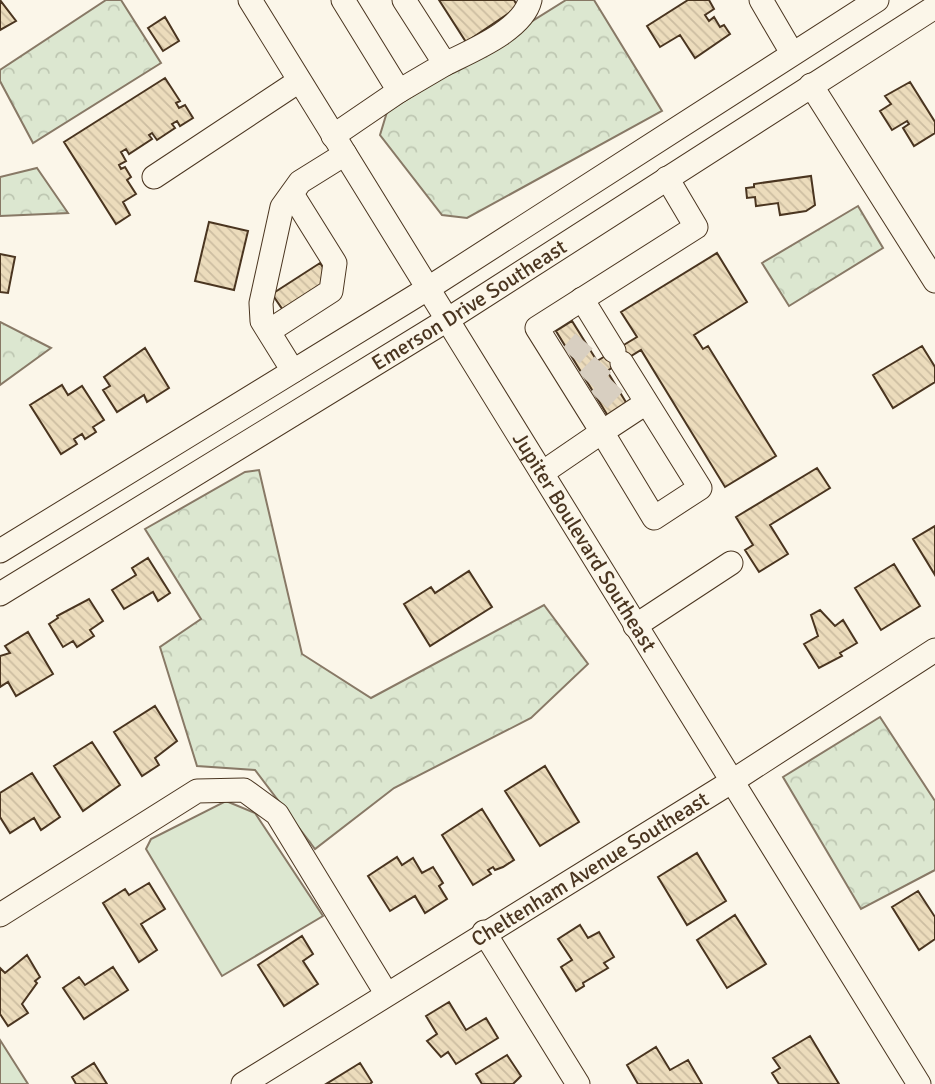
<svg xmlns="http://www.w3.org/2000/svg" width="935" height="1084" font-family="Signika,sans-serif">
	<style>
		.grass { fill: #dce7d0; stroke: #887966; stroke-width: 2 }
		.forest { fill: url(#forest-crowns); stroke: #887966; stroke-width: 2 }
		.building { fill: url(#building-back-hatch); stroke: #4a3520; stroke-width: 2 }
		.lines { fill: none; stroke-linecap: round; stroke-linejoin: round }
		.minor-tunnel { stroke: #d8cfc1; stroke-width: 23; stroke-dasharray: 23 11; stroke-linecap: butt }
		.minor-casing { stroke: #4a3520; stroke-width: 25 }
		.minor { stroke: #fbf6e9; stroke-width: 23 }
		.labels { text-anchor: middle; stroke-width: 5; stroke-linejoin: round; paint-order: stroke }
		.street-label { font-size: 21px; fill: #4a3520; stroke: #fbf6e9 }
	</style>
	<defs>
		<pattern id="forest-crowns" width="20" height="18" patternUnits="userSpaceOnUse" patternTransform="scale(1.75)"><rect width="20" height="18" fill="#dce7d0"/><path d="M2 6a3 3 0 1 1 6 0M12 15a3 3 0 1 1 6 0" fill="none" stroke="#bec7b2"/></pattern>
		<pattern id="building-back-hatch" width="6" height="6" patternUnits="userSpaceOnUse" patternTransform="scale(1.75)"><rect width="6" height="6" fill="#ecdcbc"/><path d="M-1 5l2 2M0 0l6 6M5-1l2 2" fill="none" stroke="#ccbda1"/></pattern>
	</defs>
	<rect width="100%" height="100%" fill="#fbf6e9"/>
	<!-- grass -->
	<path class="grass" d="M226,801L255,813L323,916L222,976L146,849L151,839Z
		M0,1040L28,1084H0Z"/>
	<!-- forest -->
	<path class="forest" d="M106,0H121L161,63L33,143L0,81V70Z
		M566,0H594L662,111L467,218L442,215L380,135L387,112Z
		M37,168L68,213L0,216V177Z
		M858,206L883,248L789,306L762,263Z
		M0,322L51,348L0,385Z
		M259,470L302,654L371,698L544,605L588,664L531,718L394,788L315,849L255,770L197,766L160,647L201,619L145,529L245,472Z
		M880,717L935,801V870L861,909L783,777Z"/>
	<!-- building -->
	<path class="building" d="M0,0L16,21L0,30Z
		M439,0H514L518,7L466,42Z
		M688,0H709L714,9L705,15L709,21L714,17L720,27L724,25L730,34L695,58L680,35L660,47L647,26Z
		M165,17L179,41L163,51L148,28Z
		M165,78L180,101L176,103L179,108L185,105L193,118L180,126L177,121L172,124L175,128L157,140L152,133L149,135L152,139L129,154L126,149L121,152L126,161L119,165L121,169L125,167L131,177L127,180L136,194L123,202L130,215L116,224L64,142Z
		M910,82L935,122V133L914,146L903,128L909,124L907,121L892,130L880,111L891,104L885,96Z
		M811,176L815,205L806,211L780,215L778,203L756,206L755,197L747,198L746,188L754,187V184Z
		M209,222L248,231L234,290L195,281Z
		M717,253L747,302L694,335L703,349L708,346L776,456L725,487L641,350L607,371L627,404L608,416L556,331L572,321L597,361L637,337L621,312Z
		M0,254L15,257L8,293L0,292Z
		M320,263L332,281L285,313L272,294Z
		M922,346L935,367V382L893,408L873,375Z
		M145,348L169,388L147,402L144,395L117,412L103,390L110,386L104,377Z
		M62,385L68,395L82,386L104,420L93,427L96,432L85,439L82,434L74,439L77,444L61,454L30,405Z
		M817,468L830,488L770,525L788,554L759,572L745,550L753,545L736,517Z
		M935,526V575L913,539Z
		M148,558L170,593L158,601L153,592L124,609L112,590L136,575L132,568Z
		M894,564L920,606L881,630L855,588Z
		M469,571L492,607L430,646L404,604L431,587L435,593Z
		M89,599L103,621L90,630L94,636L77,647L73,641L63,647L49,624L58,618L57,616Z
		M820,610L835,626L843,620L857,643L840,653L842,656L819,668L804,644L818,636L811,615Z
		M28,632L53,674L16,696L8,682L0,687V656L10,653L5,646Z
		M155,706L177,741L155,758L159,765L142,776L114,732Z
		M92,742L120,785L83,811L54,766Z
		M545,766L579,822L540,846L505,791Z
		M32,773L60,817L41,830L34,818L10,833L0,817V793Z
		M482,809L514,860L503,867L495,870L493,867L488,870L491,874L473,885L442,835Z
		M697,853L726,901L687,925L658,877Z
		M397,857L402,865L413,858L422,873L433,867L443,883L439,886L447,899L425,913L415,896L390,911L368,876Z
		M149,883L165,909L141,924L157,950L139,962L103,903L125,889L129,895Z
		M918,891L935,917V939L919,950L892,907Z
		M735,915L766,964L727,988L697,940Z
		M580,925L588,938L599,932L614,957L604,963L608,968L583,983L584,986L576,991L561,967L572,960L558,939Z
		M302,936L313,954L303,961L318,984L284,1006L258,965Z
		M27,955L40,977L35,981L37,983L22,1004L28,1013L8,1026L0,1014V968L5,973Z
		M113,967L128,990L84,1019L63,988L79,977L85,985Z
		M449,1002L466,1030L486,1018L498,1038L456,1064L448,1052L441,1057L427,1041L437,1034L426,1016Z
		M810,1036L839,1084H779L772,1073L780,1068L773,1058Z
		M656,1047L670,1070L688,1060L702,1084H638L627,1065Z
		M507,1055L521,1076L513,1084H482L476,1074Z
		M94,1063L107,1084H76L72,1077Z
		M360,1063L372,1082L370,1084H326Z"/>
	<g class="lines">
		<!-- minor-tunnel -->
		<path class="minor-tunnel" d="M571,356L584,341
			M587,381L615,352
			M599,400L615,383"/>
		<!-- minor casing -->
		<g class="minor-casing">
			<g id="minor">
				<path id="s1" d="M250,0L919,1084"/>
				<path d="M761,0L792,53"/>
				<path d="M445,64C471,51 523,30 530,0"/>
				<path d="M811,85L935,281"/>
				<path d="M399,91L445,64L404,0"/>
				<path d="M333,136L399,91L343,0"/>
				<path d="M154,177L299,81"/>
				<path d="M582,299L614,351"/>
				<path d="M269,331L331,291L335,263L292,194"/>
				<path d="M622,363C648,404 674,446 700,488L654,518L602,432L646,403"/>
				<path d="M293,371L262,321L261,303L282,207L300,182L345,154"/>
				<path d="M542,473L602,432L537,328L696,227L667,178"/>
				<path d="M0,551L427,289L877,0"/>
				<path id="s2" d="M0,594L447,320L935,7"/>
				<path d="M635,626L731,563"/>
				<path d="M0,915L197,791L244,790L277,814L386,993"/>
				<path d="M484,932L578,1084"/>
				<path id="s3" d="M243,1084L731,782L935,650"/>
			</g>
		</g>
		<!-- minor -->
		<use href="#minor" class="minor"/>
	</g>
	<g class="labels">
		<!-- street labels -->
		<g class="street-label">
			<text dy="7" stroke="none"><textPath href="#s2" startOffset="551">Emerson Drive Southeast</textPath></text>
			<text dy="7" stroke="none"><textPath href="#s1" startOffset="637">Jupiter Boulevard Southeast</textPath></text>
			<text dy="7" stroke="none"><textPath href="#s3" startOffset="408">Cheltenham Avenue Southeast</textPath></text>
		</g>
	</g>
</svg>
